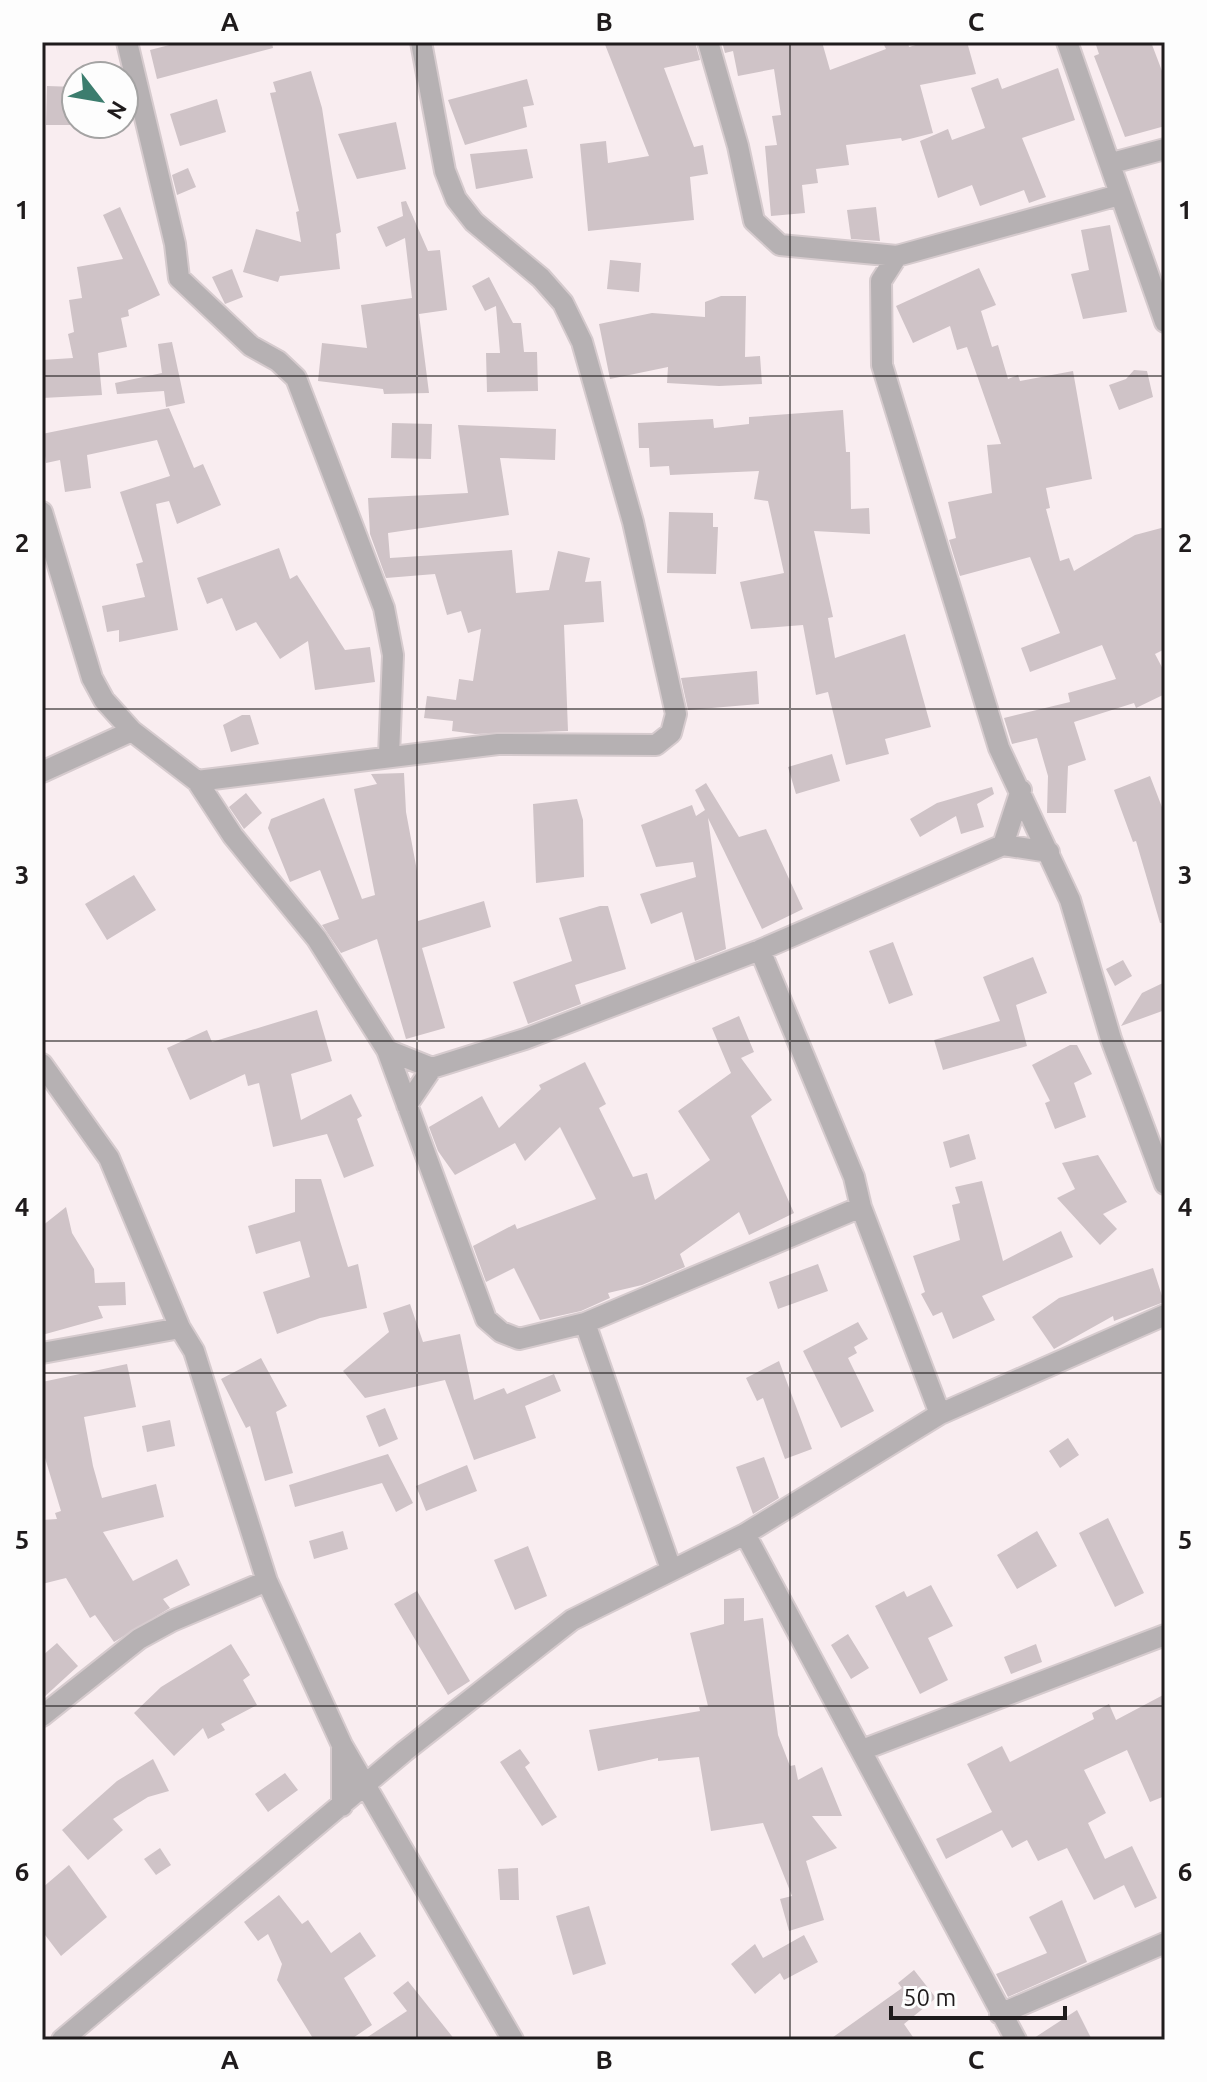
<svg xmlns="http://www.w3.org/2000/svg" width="1207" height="2082" font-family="Ubuntu,sans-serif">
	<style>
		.building { fill: #cfc3c7 }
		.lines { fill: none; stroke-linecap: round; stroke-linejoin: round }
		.minor-casing { stroke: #d6cbce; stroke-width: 24 }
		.minor { stroke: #b6b1b3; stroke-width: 20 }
		.grid { fill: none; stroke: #1f1b1c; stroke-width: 2; stroke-opacity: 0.55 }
		.neatline { fill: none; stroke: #1f1b1c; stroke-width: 3 }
		.grid-label { font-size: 26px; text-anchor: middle; font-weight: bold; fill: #1f1b1c }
	</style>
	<rect width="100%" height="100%" fill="#f9edf0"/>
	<!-- building -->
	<path class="building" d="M181,42H272L273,48L157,79L150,50Z
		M604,42H695L700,60L664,68L694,147L703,145L708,174L690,177L694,220L588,231L580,144L606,141L608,163L649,156Z
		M722,42H822L830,70L886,49L884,45L896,42H908L909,47L926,42H967L976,74L920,85L933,133L902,141L901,138L846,145L849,165L816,169L818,183L802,185L805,213L771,216L765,146L777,145L772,116L781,115L774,69L738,76L733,51L725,53Z
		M1095,42H1151L1165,79V126L1125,137L1094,56L1099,54Z
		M1058,68L1075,120L1022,138L1046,197L1029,203L1024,190L980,206L972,185L938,198L920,141L948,129L952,140L985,128L971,88L998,78L1002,89Z
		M311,71L322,108L341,232L336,234L340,269L280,276L278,282L243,272L256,229L301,242L296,212L299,211L270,93L276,92L273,82Z
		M527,79L534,105L523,107L527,127L465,145L448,100Z
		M47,86L76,87V125H46Z
		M217,99L226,132L180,146L170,114Z
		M396,122L406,169L357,179L338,134Z
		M527,149L533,178L476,189L470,154Z
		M188,168L196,187L177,195L172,175Z
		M406,201L428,251L440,250L447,310L419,314L429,393L384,394L383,389L318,381L322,343L367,348L361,305L412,298L405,238L386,247L377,227L403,216L401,202Z
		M120,207L160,295L128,310L129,316L121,318L127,347L98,353L102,395L42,398V360L73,358L68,334L74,332L69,300L82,298L77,267L123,259L103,215Z
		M876,207L880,241L851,239L847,210Z
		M1110,225L1127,312L1083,319L1071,274L1089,270L1081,230Z
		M610,260L641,263L639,292L607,289Z
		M979,268L996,305L981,311L992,347L998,345L1008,379L1018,375L1020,381L1073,371L1092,479L1046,488L1050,508L1046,509L1060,561L1069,558L1074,571L1135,535L1165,527V649L1155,654L1165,673V694L1136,708L1134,703L1074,722L1086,760L1068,766L1066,813H1047L1048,776L1037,738L1012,744L1004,718L1070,702L1068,693L1116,679L1102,645L1030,672L1021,648L1060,633L1030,557L960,576L949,540L956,538L948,502L992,493L987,445L1001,444L967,347L957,350L950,326L913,343L896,306Z
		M232,269L243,297L225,304L212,277Z
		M489,277L513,323H521L524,352H537L538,391L487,392L486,353H500L496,306L485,311L472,286Z
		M721,296H746L745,357L760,356L762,384L719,386L667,383L668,367L610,379L599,324L652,313L705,317V302Z
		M172,342L185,403L166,407L164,391L117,394L115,383L162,373L158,344Z
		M1134,370L1147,371L1153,397L1119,410L1109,385L1126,379Z
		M169,408L194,468L203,464L221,505L177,524L169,501L156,504L178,630L119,642V630L107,632L102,606L145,597L136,564L143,562L120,492L170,476L157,440L87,455L91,488L65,492L60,460L46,463L42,434Z
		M843,410L846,452H850L851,509L869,508L870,534L814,531L833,617L828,618L835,658L905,634L931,727L885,739L889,754L846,765L828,692L816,695L803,625L751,629L740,582L784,573L768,501L754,499L759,471L670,475L669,466L650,467L649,448H639L638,423L713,419L714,428L749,424V417Z
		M392,423L432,424L431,459L391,458Z
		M458,425L556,429L555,460L500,458L509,515L388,533L390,558L512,550L516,593L549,590L558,551L590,558L585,582L601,581L604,622L564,625L568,731L475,734L452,731L453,721L424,718L427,696L456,700L459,679L473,681L481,629L468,633L461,611L447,615L435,574L386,578L370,534L368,498L468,493Z
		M669,512L713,513V527H718L716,574L667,573Z
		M279,548L290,579L297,575L345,650L370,647L375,682L315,690L308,641L280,659L256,622L236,631L222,598L207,604L197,578Z
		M757,671L759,704L688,710L681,678Z
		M242,715H250L259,744L231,752L223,725Z
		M832,754L840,781L796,794L788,767Z
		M404,773L406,812L417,871L418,921L484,901L491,927L422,948L445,1028L406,1039L377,939L341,953L322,925L339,919L320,870L290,882L268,828L271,819L324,798L362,899L375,895L354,789L377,784L371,774Z
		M1150,776L1165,815V923H1160L1136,841L1133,842L1114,790Z
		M706,783L739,837L766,829L803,909L762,929L708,818L726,949L695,961L682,912L651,924L640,894L696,877L693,862L656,867L641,825L692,805L696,816L705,810L695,790Z
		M992,787L994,794L977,804L984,827L961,834L956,816L920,837L910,819L937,803Z
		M246,793L262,813L244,829L229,807Z
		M577,799L583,820L584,877L536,883L533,804Z
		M134,875L156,910L107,940L85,904Z
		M600,906H608L626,969L575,985L581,1004L528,1024L513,982L572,961L559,918Z
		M893,942L913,995L889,1004L869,951Z
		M1033,957L1047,993L1016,1005L1027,1046L943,1070L934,1040L1000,1021L983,977Z
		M1123,960L1132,976L1115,986L1106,969Z
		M1165,982V1010L1121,1026L1142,993Z
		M317,1010L332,1061L291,1074L301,1120L351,1094L362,1116L357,1119L374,1166L344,1178L327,1134L273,1147L259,1083L248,1086L245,1074L190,1100L167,1048L207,1030L212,1042Z
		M739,1016L754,1052L741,1058L772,1100L751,1116L794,1213L749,1235L739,1212L680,1254L685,1267L642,1285L608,1293L610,1298L581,1311L540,1320L514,1268L486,1282L473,1246L515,1224L517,1229L596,1199L560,1127L525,1161L515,1143L455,1175L438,1151L429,1127L482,1096L499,1128L541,1089L539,1085L585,1062L606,1104L599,1108L633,1177L647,1173L655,1200L710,1160L678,1111L731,1073L712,1028Z
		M1070,1045H1077L1092,1074L1074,1083L1086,1117L1055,1129L1045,1103L1050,1101L1032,1065Z
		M969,1134L976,1159L950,1168L943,1142Z
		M1098,1155L1127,1202L1103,1214L1117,1229L1100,1245L1057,1198L1075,1189L1062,1163Z
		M295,1179H321L348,1267L358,1264L367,1308L320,1318L277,1334L263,1292L310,1277L300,1241L256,1254L248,1226L295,1212Z
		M982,1181L1003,1261L1061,1231L1073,1257L982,1296L995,1320L953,1339L942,1312L933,1316L921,1294L925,1292L913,1256L960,1240L952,1205L960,1203L955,1187Z
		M66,1207L72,1233L94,1269L95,1283L125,1282L126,1305L98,1306L103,1318L42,1335V1226Z
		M818,1264L828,1291L778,1309L769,1282Z
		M1153,1268L1164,1302L1114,1321L1113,1316L1054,1349L1032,1317L1059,1298Z
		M410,1304L423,1342L460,1334L474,1400L504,1388L507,1394L554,1374L561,1391L525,1406L536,1438L474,1460L445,1380L365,1398L343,1371L389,1332L383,1313Z
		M858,1322L868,1339L854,1347L857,1353L848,1358L874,1411L841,1428L803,1351Z
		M261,1358L287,1406L276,1412L293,1473L265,1481L250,1426L246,1428L221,1379Z
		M779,1361L812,1449L785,1459L763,1398L757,1401L746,1378Z
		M127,1364L136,1407L84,1417L93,1466L102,1498L156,1484L164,1517L103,1532L133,1581L177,1559L190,1585L163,1599L170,1608L114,1642L95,1615L90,1618L66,1578L42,1584V1520L57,1519L55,1513L61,1511L42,1448V1382Z
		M385,1408L398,1439L379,1447L366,1416Z
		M170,1420L175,1446L147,1452L142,1426Z
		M1068,1438L1079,1455L1060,1468L1049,1451Z
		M388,1454L413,1503L396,1512L382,1483L295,1507L289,1485Z
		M764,1457L779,1498L753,1514L736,1467Z
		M467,1465L477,1491L426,1511L416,1486Z
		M1108,1518L1144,1593L1115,1607L1079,1533Z
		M343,1531L348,1549L314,1559L309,1541Z
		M1037,1531L1057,1566L1017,1589L997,1555Z
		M528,1546L547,1596L515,1610L494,1560Z
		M931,1585L953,1626L928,1638L948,1680L920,1694L875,1606L904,1591L907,1597Z
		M417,1591L470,1681L448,1695L394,1604Z
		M744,1598V1621L763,1618L778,1735L790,1766L795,1765L798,1780L822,1767L842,1816H812L837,1848L806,1861L824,1920L789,1931L780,1899L792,1896L763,1823L711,1831L699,1757L658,1761V1758L598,1771L589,1730L700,1711L699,1707L708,1706L690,1633L724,1624V1599Z
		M848,1634L869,1668L851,1679L831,1645Z
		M57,1643L78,1666L42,1699V1656Z
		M231,1644L250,1675L243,1680L257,1705L221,1724L225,1730L208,1739L203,1728L174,1756L134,1713L161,1687Z
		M1036,1644L1042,1662L1011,1674L1004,1657Z
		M1165,1694V1796L1150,1802L1127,1750L1084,1770L1106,1813L1088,1823L1105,1859L1132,1846L1157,1898L1135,1908L1124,1885L1094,1900L1067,1848L1038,1861L1027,1840L1012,1848L1002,1830L946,1859L936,1839L992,1812L967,1764L1002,1746L1010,1762L1094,1719L1092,1713L1109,1704L1116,1720Z
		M520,1749L530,1763L525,1767L557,1817L542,1826L500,1762Z
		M153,1759L169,1791L148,1797L113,1819L123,1830L88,1860L62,1830L117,1781Z
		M285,1773L298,1790L268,1812L255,1794Z
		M160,1848L171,1865L156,1875L144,1859Z
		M69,1865L107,1917L61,1956L42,1931V1888Z
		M518,1868L519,1900H500L498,1869Z
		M279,1895L302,1924L308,1920L331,1953L360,1932L376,1956L344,1978L372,2025L350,2040H314L277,1980L282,1964L268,1934L258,1941L244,1922Z
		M1062,1900L1087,1962L1008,1997L996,1974L1047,1953L1029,1917Z
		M589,1906L606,1964L573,1975L556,1916Z
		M804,1935L818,1962L784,1980L780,1973L755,1994L731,1964L755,1944L763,1958Z
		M914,1970L936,1998L904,2024L915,2040H829L902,1988L898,1983Z
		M408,1981L455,2040H363L407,2011L393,1993Z
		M1077,2010L1092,2040H1031Z"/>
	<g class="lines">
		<!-- minor casing -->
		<g class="minor-casing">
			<path id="minor" d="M127,42L175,244L179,278L251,346L278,361L296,378L384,608L393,655L389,755
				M708,42L738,146L754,221L780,245L897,256L1119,195
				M1067,42L1165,322
				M1112,163L1165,149
				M897,256L881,281L882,365L999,748L1070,900L1111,1039L1165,1184
				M42,512L92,678L104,700L132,731L197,781L233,836L317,939L387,1050L486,1319L501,1332L519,1339L585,1323L861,1207
				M42,772L132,731
				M197,781L498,744L656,745L671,733L676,714L633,522L582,342L563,303L541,278L474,222L456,199L445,171L421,42
				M1003,845L1049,852
				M760,950L854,1177L861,1207L940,1414
				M387,1050L432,1068L525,1039L760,950L1003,845L1021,790
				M42,1064L109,1158L180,1328L194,1351L267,1581L342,1745L513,2040
				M407,1105L432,1068
				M585,1323L671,1569
				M42,1353L180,1328
				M745,1534L1016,2040
				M42,1716L139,1639L172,1621L267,1581
				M862,1750L1165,1635
				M342,1806V1746
				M1000,2014L1165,1943
				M62,2040L405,1751L572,1620L745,1534L940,1414L1165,1315"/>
		</g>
		<!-- minor -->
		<use href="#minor" class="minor"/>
	</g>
	<!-- grid -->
	<path class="grid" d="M417,42V2040M790,42V2040M42,376H1165M42,709H1165M42,1041H1165M42,1373H1165M42,1706H1165"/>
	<!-- border -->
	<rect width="1207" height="2082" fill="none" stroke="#fdfdfd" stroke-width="88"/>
	<!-- north arrow -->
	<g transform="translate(100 100) rotate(121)"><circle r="38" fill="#fdfdfd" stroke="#a4a3a3" stroke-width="2"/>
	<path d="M0-6L14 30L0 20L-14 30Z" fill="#3c7d6e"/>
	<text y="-12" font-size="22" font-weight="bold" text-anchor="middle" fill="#1f1b1c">N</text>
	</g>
	<!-- scale -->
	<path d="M891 2006v12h174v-12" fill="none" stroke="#1f1b1c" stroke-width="4"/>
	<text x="903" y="2006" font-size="24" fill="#1f1b1c" stroke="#fdfdfd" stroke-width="6" paint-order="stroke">50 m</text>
	<rect x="44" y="44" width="1119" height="1994" class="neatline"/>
	<g class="grid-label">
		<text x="230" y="31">A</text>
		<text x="604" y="31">B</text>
		<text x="976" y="31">C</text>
		<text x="22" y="219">1</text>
		<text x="1185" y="219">1</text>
		<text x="22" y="552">2</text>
		<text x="1185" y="552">2</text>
		<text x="22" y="884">3</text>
		<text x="1185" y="884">3</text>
		<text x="22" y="1216">4</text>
		<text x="1185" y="1216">4</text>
		<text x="22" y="1549">5</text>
		<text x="1185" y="1549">5</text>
		<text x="22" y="1881">6</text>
		<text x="1185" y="1881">6</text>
		<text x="230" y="2069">A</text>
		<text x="604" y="2069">B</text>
		<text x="976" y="2069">C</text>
	</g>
</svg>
